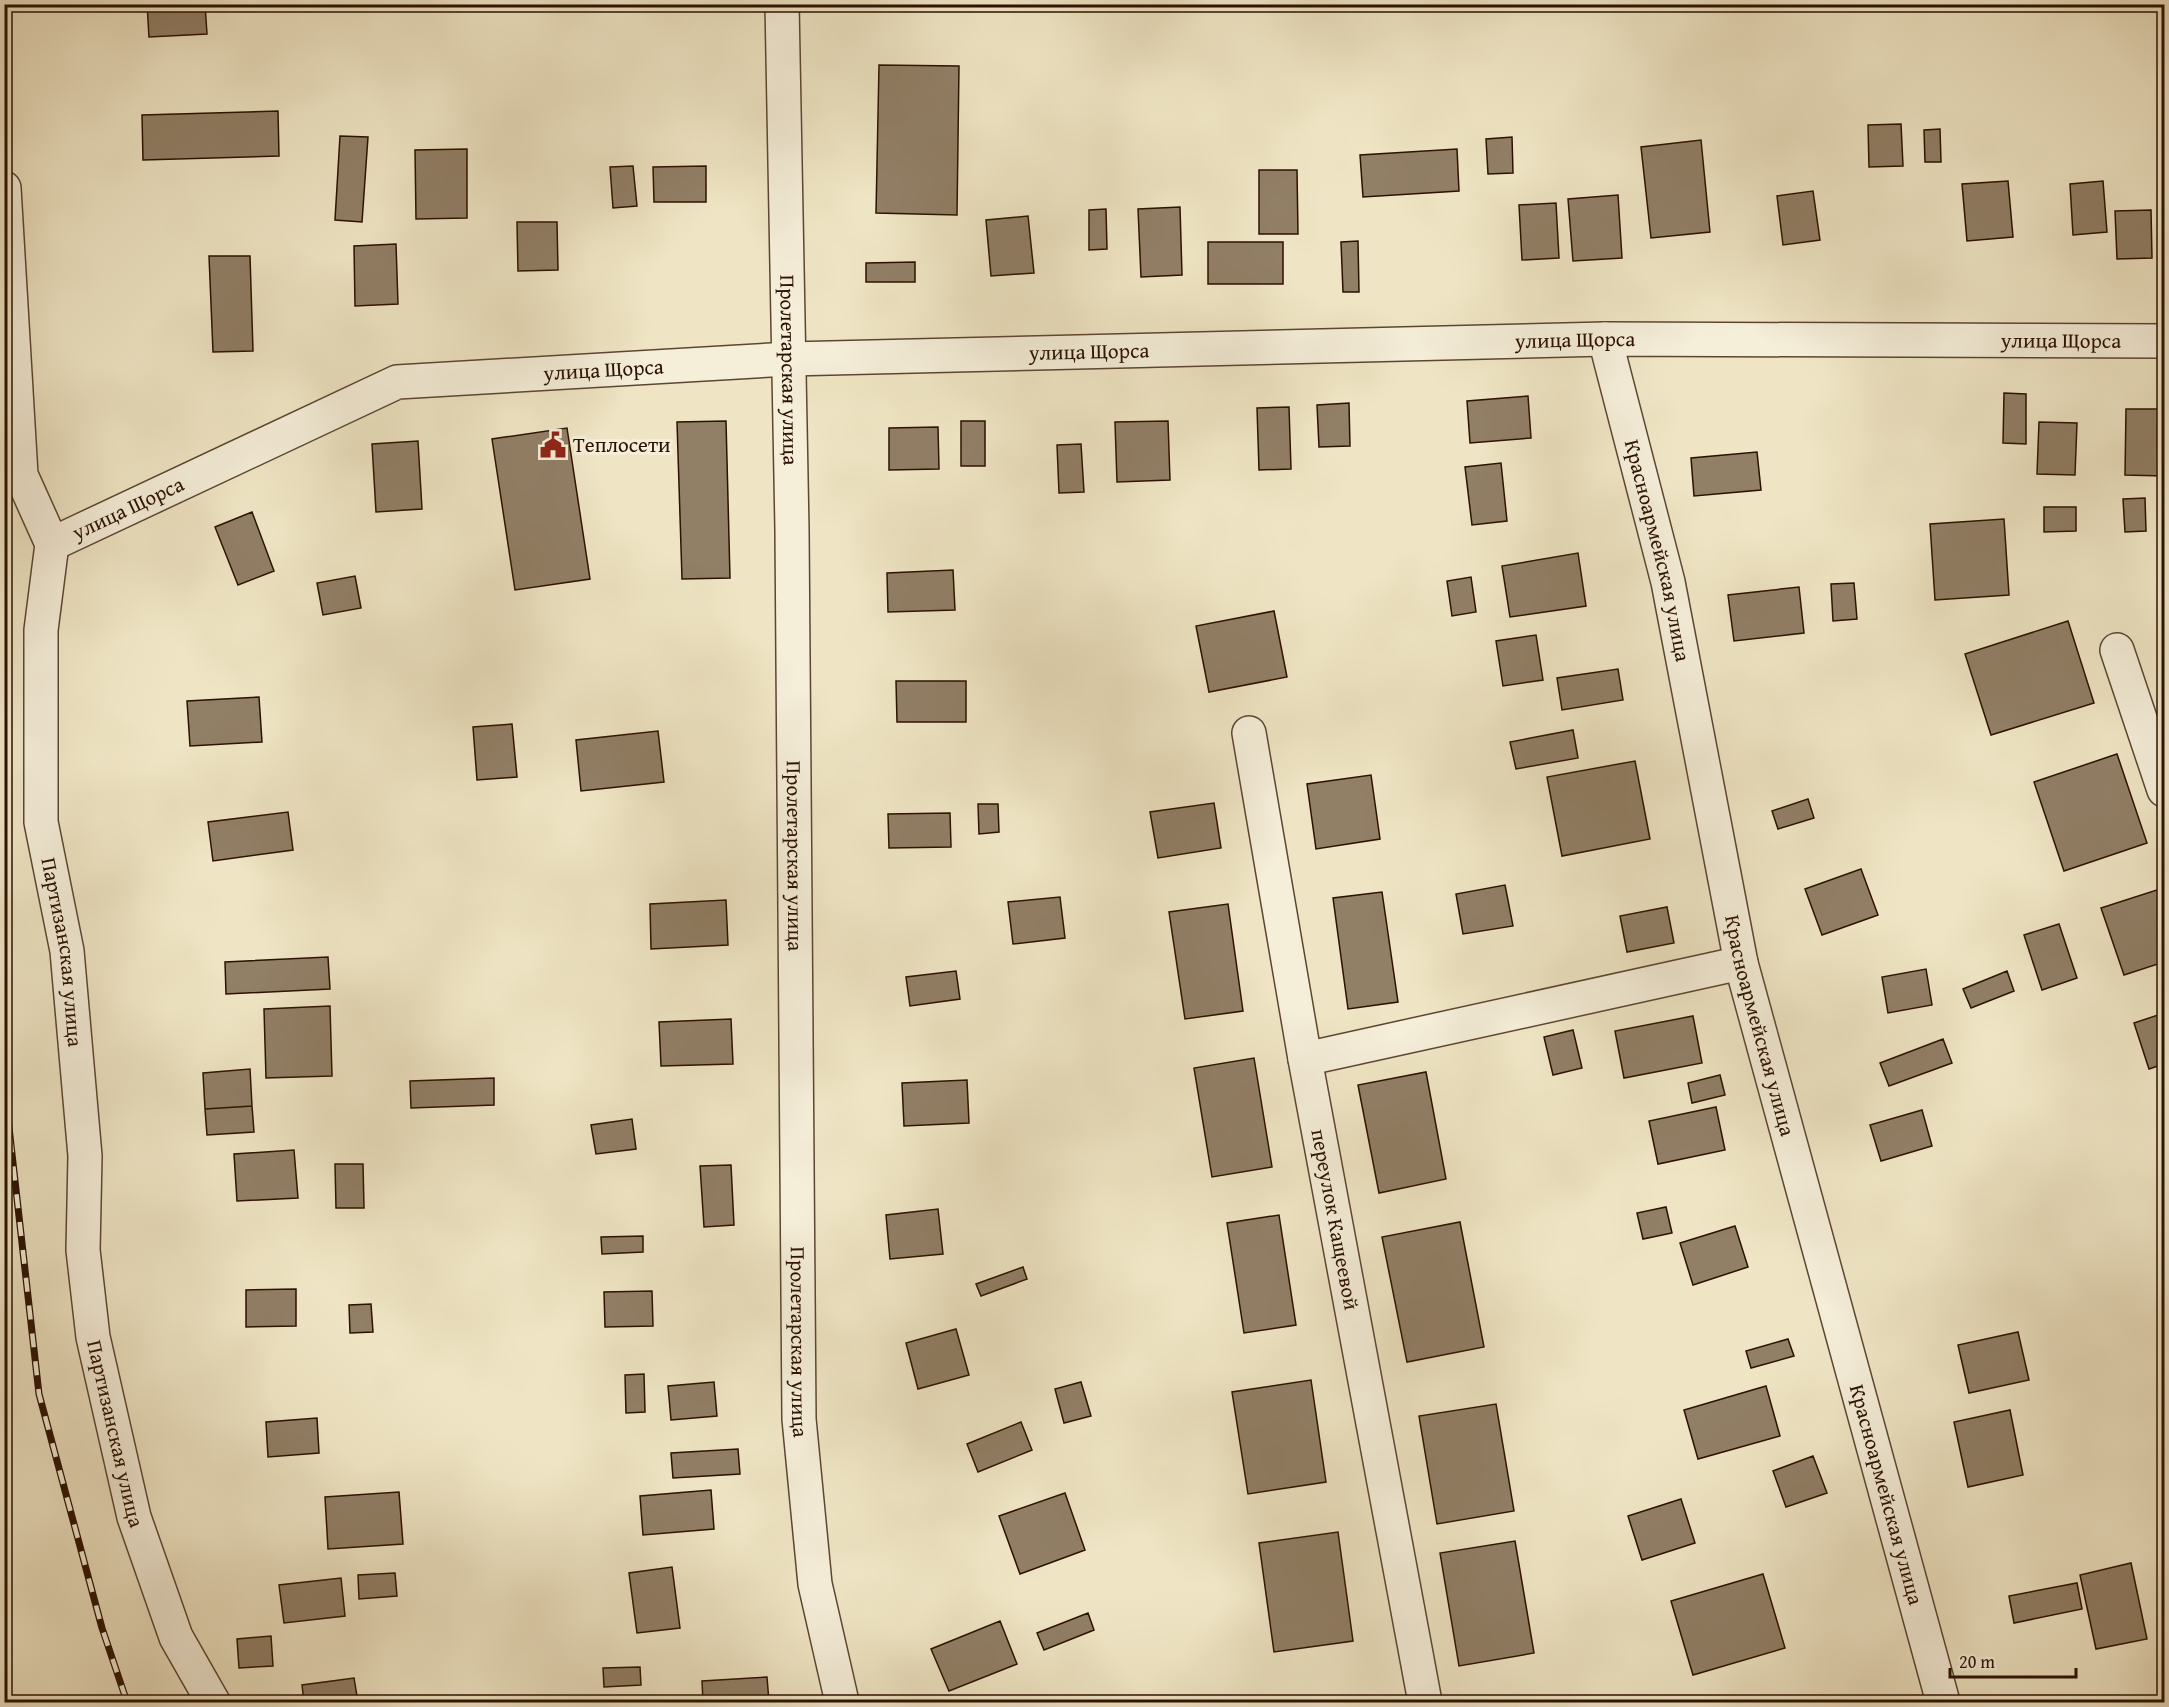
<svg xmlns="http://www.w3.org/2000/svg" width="2169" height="1707" font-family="'Gentium Book Plus',serif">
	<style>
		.building { fill: #917f66; stroke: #2b1100; stroke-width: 1.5 }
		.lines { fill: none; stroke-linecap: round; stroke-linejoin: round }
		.minor-casing { stroke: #5c4631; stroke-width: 36 }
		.minor { stroke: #f5eed9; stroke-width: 33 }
		.rail-casing { stroke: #2b1100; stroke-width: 7 }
		.rail { stroke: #f5eed9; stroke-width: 4.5; stroke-dasharray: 14; stroke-linecap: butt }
		.labels { text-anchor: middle; stroke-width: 6; stroke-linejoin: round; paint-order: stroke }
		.street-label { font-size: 21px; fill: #2b1100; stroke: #f5eed9 }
		.poi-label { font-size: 21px; fill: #2b1100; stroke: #f5eed9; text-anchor: start }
	</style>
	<rect width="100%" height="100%" fill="#efe5c4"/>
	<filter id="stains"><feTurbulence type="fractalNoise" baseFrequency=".00333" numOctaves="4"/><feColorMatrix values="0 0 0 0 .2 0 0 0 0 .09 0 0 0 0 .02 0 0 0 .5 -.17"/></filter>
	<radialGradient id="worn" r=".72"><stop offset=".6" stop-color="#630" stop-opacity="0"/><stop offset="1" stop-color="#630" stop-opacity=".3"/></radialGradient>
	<!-- building -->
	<path class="building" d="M147,4H205L207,34L149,37Z
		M946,4H1013V7L946,10Z
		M879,65L959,66L957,215L876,213Z
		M278,111L279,156L143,160L142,115Z
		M1901,124L1903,166L1869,167L1868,125Z
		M1940,129L1941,162H1925L1924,130Z
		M340,136L368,137L362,222L335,220Z
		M1512,137L1513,173L1488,174L1486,139Z
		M1701,140L1710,232L1651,238L1641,147Z
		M467,149V218L416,219L415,150Z
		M1457,149L1459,191L1363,197L1360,155Z
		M633,166L637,206L613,208L610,167Z
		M706,166V202H654L653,167Z
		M1259,170H1297L1298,234H1259Z
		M2008,181L2013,237L1967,241L1962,184Z
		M2103,181L2107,232L2073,235L2070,184Z
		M1813,191L1820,240L1783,245L1777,196Z
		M1618,195L1622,258L1573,261L1568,199Z
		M1556,203L1559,258L1522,260L1519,205Z
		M1180,207L1182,275L1141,277L1138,209Z
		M1106,209L1107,249L1089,250V210Z
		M2151,210L2152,258L2117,259L2115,211Z
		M1028,216L1034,273L991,276L986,220Z
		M517,222H557L558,270L518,271Z
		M1358,241L1359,292H1343L1341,242Z
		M1208,242H1283V284H1208Z
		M396,244L398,304L355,306L354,246Z
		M209,256H250L253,351L213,352Z
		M915,262V282H866V263Z
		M2004,393L2026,394V444L2003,443Z
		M1528,396L1531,438L1470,443L1467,401Z
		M1349,403L1350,446L1319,447L1317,405Z
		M1289,407L1291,469L1259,470L1257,408Z
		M2126,409H2164V476L2125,475Z
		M726,421L730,578L682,579L677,422Z
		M961,421H985V466H961Z
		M1168,421L1170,480L1117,482L1115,422Z
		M2039,422L2077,423L2075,475L2037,474Z
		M938,427L939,469L889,470V428Z
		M567,428L590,579L515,590L492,439Z
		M418,441L422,509L376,512L372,444Z
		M1081,444L1084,492L1059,493L1057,445Z
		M1757,452L1761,490L1694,496L1691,458Z
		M1501,463L1507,521L1472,525L1465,467Z
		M2145,498L2146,531L2125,532L2123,499Z
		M2044,507H2076V531L2044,532Z
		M252,512L274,571L238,585L215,527Z
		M2004,519L2009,595L1935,600L1930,524Z
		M1578,553L1586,606L1510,617L1502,566Z
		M953,570L955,610L888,612L887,573Z
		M355,576L361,608L323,615L317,583Z
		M1471,577L1476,612L1452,616L1447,581Z
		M1854,583L1857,619L1833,621L1831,584Z
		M1799,587L1804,633L1734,641L1728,595Z
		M1274,611L1287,677L1209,692L1196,626Z
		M2068,621L2094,703L1991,735L1965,654Z
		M1536,635L1543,680L1503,686L1496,641Z
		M1618,669L1623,700L1562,710L1557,678Z
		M896,681H966V722H897Z
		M259,697L262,742L190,746L187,701Z
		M512,724L517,777L477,780L473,727Z
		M1573,730L1578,758L1516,769L1510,742Z
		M658,731L664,782L581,791L576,740Z
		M2117,754L2147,843L2064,871L2034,782Z
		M1635,761L1650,839L1562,856L1547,777Z
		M1371,775L1380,839L1316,849L1307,784Z
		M1808,799L1814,818L1778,829L1772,811Z
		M1214,803L1221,848L1158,858L1150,812Z
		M978,804H998L999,832L979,834Z
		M288,812L293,850L213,861L208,822Z
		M950,813L951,847L889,848L888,814Z
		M1861,869L1878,915L1822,935L1805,889Z
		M1505,885L1513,926L1463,934L1456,894Z
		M2163,888L2164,962L2124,975L2101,908Z
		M1382,892L1398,1002L1348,1009L1333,898Z
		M1060,897L1065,938L1013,944L1008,902Z
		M726,900L728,945L651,949L650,904Z
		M1228,904L1243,1011L1185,1019L1169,912Z
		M1667,907L1674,943L1627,952L1620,916Z
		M2059,924L2077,978L2042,990L2024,935Z
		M328,957L330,989L226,994L225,962Z
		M1926,969L1932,1005L1888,1013L1882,977Z
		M956,971L960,999L910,1006L906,977Z
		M2007,971L2014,991L1971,1008L1963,989Z
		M330,1006L332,1076L266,1078L264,1009Z
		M2164,1013V1064L2149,1069L2134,1023Z
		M1693,1016L1702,1063L1624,1078L1615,1031Z
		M731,1019L733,1064L661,1066L659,1022Z
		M1573,1030L1582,1068L1553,1075L1544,1037Z
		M1943,1039L1952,1063L1889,1086L1880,1063Z
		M1254,1058L1272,1167L1212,1177L1194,1068Z
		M250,1069L252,1106L205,1109L203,1073Z
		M1426,1072L1446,1179L1379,1193L1358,1085Z
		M1720,1075L1725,1095L1692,1103L1688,1083Z
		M494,1078V1105L411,1108L410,1081Z
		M967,1080L969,1123L904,1126L902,1083Z
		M252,1106L254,1132L207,1135L205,1109Z
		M1716,1107L1725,1150L1658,1164L1649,1121Z
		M1922,1110L1932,1146L1881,1161L1870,1125Z
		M632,1119L636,1149L596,1154L591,1125Z
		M294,1150L298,1198L237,1201L234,1154Z
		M335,1164H363L364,1208H336Z
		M731,1165L734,1225L704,1227L700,1166Z
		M1666,1207L1672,1233L1643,1239L1637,1213Z
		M938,1209L943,1254L890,1259L886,1215Z
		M1279,1215L1296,1325L1244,1333L1227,1223Z
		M1460,1222L1484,1347L1407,1362L1382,1237Z
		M1735,1226L1748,1267L1693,1285L1680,1243Z
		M643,1236V1252L602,1254L601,1237Z
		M1023,1267L1027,1279L981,1296L976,1284Z
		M296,1289V1326L246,1327V1290Z
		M652,1291L653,1326L605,1327L604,1292Z
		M371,1304L373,1332L350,1333L349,1305Z
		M956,1329L969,1375L918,1389L906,1343Z
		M2018,1332L2029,1380L1969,1393L1958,1345Z
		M1788,1339L1794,1356L1751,1368L1746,1351Z
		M644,1374L645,1412L626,1413L625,1375Z
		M1311,1380L1326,1482L1248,1494L1232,1392Z
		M714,1382L717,1416L671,1420L668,1386Z
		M1081,1382L1091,1416L1064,1423L1055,1389Z
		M1766,1386L1780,1436L1698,1459L1684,1410Z
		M1496,1404L1514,1511L1437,1524L1419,1416Z
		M2010,1410L2023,1475L1968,1487L1954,1422Z
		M317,1418L319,1453L268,1457L266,1422Z
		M1021,1422L1032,1450L978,1472L967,1444Z
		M738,1449L740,1474L673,1478L671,1453Z
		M1813,1456L1827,1493L1786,1507L1773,1471Z
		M711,1490L714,1529L643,1535L640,1496Z
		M399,1492L403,1544L328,1549L325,1497Z
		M1065,1493L1085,1550L1020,1574L999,1516Z
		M1681,1499L1695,1543L1642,1560L1628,1516Z
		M1338,1532L1353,1641L1274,1652L1259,1543Z
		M1515,1541L1534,1653L1459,1666L1440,1553Z
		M2131,1563L2147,1639L2096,1649L2080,1575Z
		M672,1567L680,1628L637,1633L629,1573Z
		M395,1573L397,1596L359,1599L358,1575Z
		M1763,1574L1785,1648L1693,1675L1671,1601Z
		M341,1578L345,1616L284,1623L279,1585Z
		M2077,1583L2082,1609L2014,1623L2009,1596Z
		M1088,1613L1094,1630L1044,1650L1037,1633Z
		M1000,1621L1017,1664L949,1691L931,1649Z
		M271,1636L273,1666L239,1668L237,1639Z
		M640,1667L641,1685L604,1687L603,1668Z
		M767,1677L769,1702H703L702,1681Z
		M354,1678L358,1702H304L302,1685Z"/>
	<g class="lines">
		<!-- minor casing -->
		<g class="minor-casing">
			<g id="minor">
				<path id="s1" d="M782,4L792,530L799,1419L815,1584L842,1702"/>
				<path id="s2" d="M4,188L21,475L52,544L41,630V822L67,951L85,1156L83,1250L93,1337L134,1517L176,1637L213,1702"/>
				<path id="s3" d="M1605,339L1668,582L1741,963L1943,1702"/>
				<path id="s4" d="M52,544L397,382L789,359L1605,339L2164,341"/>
				<path d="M2117,650L2164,790"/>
				<path id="s5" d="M1249,733L1305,1059L1425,1702"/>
				<path d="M1305,1059L1741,963"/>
			</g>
		</g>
		<!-- minor -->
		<use href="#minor" class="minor"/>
		<!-- rail casing -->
		<g class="rail-casing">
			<path id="rail" d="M4,1083L39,1394L102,1628L127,1702"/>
		</g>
		<!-- rail -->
		<use href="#rail" class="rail"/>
	</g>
	<!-- icons -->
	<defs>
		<g id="civic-bare" transform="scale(2.07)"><path d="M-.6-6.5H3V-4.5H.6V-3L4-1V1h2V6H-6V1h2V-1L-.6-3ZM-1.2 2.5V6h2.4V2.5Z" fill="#8f2418" stroke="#f5eed9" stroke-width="2.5" paint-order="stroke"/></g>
	</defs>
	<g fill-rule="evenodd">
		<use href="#civic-bare" x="553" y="445"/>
	</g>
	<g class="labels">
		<!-- street labels -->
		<g class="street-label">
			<text dy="7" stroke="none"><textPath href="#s4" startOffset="1560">улица Щорса</textPath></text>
			<text dy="7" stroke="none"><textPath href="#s4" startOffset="2046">улица Щорса</textPath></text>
			<text dy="7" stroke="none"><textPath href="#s4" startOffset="1074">улица Щорса</textPath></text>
			<text dy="7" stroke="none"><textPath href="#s1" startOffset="366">Пролетарская улица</textPath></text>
			<text dy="7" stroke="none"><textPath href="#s4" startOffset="588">улица Щорса</textPath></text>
			<text dy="7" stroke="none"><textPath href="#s4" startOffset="84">улица Щорса</textPath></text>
			<text dy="7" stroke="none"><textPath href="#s3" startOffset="218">Красноармейская улица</textPath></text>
			<text dy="7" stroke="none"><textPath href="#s1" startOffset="852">Пролетарская улица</textPath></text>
			<text dy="7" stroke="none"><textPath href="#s2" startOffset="774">Партизанская улица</textPath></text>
			<text dy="7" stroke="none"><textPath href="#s3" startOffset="704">Красноармейская улица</textPath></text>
			<text dy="7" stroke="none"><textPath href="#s5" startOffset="494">переулок Кащеевой</textPath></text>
			<text dy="7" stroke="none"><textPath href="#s1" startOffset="1338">Пролетарская улица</textPath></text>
			<text dy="7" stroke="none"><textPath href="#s2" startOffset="1260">Партизанская улица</textPath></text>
			<text dy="7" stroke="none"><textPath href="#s3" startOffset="1190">Красноармейская улица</textPath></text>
		</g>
		<!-- poi labels -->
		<g class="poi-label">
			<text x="573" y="452">Теплосети</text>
		</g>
	</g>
	<!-- margin -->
	<rect width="2169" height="1707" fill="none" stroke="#efe5c4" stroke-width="24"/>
	<rect x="6" y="6" width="2157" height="1695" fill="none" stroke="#2b1100" stroke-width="3"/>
	<rect x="12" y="12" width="2145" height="1683" fill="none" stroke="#2b1100" stroke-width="1.5"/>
	<!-- scale -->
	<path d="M1950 1668v9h126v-9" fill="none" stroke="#2b1100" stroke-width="3"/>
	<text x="1959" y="1668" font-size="18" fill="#2b1100" stroke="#f5eed9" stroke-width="4.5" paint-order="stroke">20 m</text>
	<rect width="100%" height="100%" filter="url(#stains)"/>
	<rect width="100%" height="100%" fill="url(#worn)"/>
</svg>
